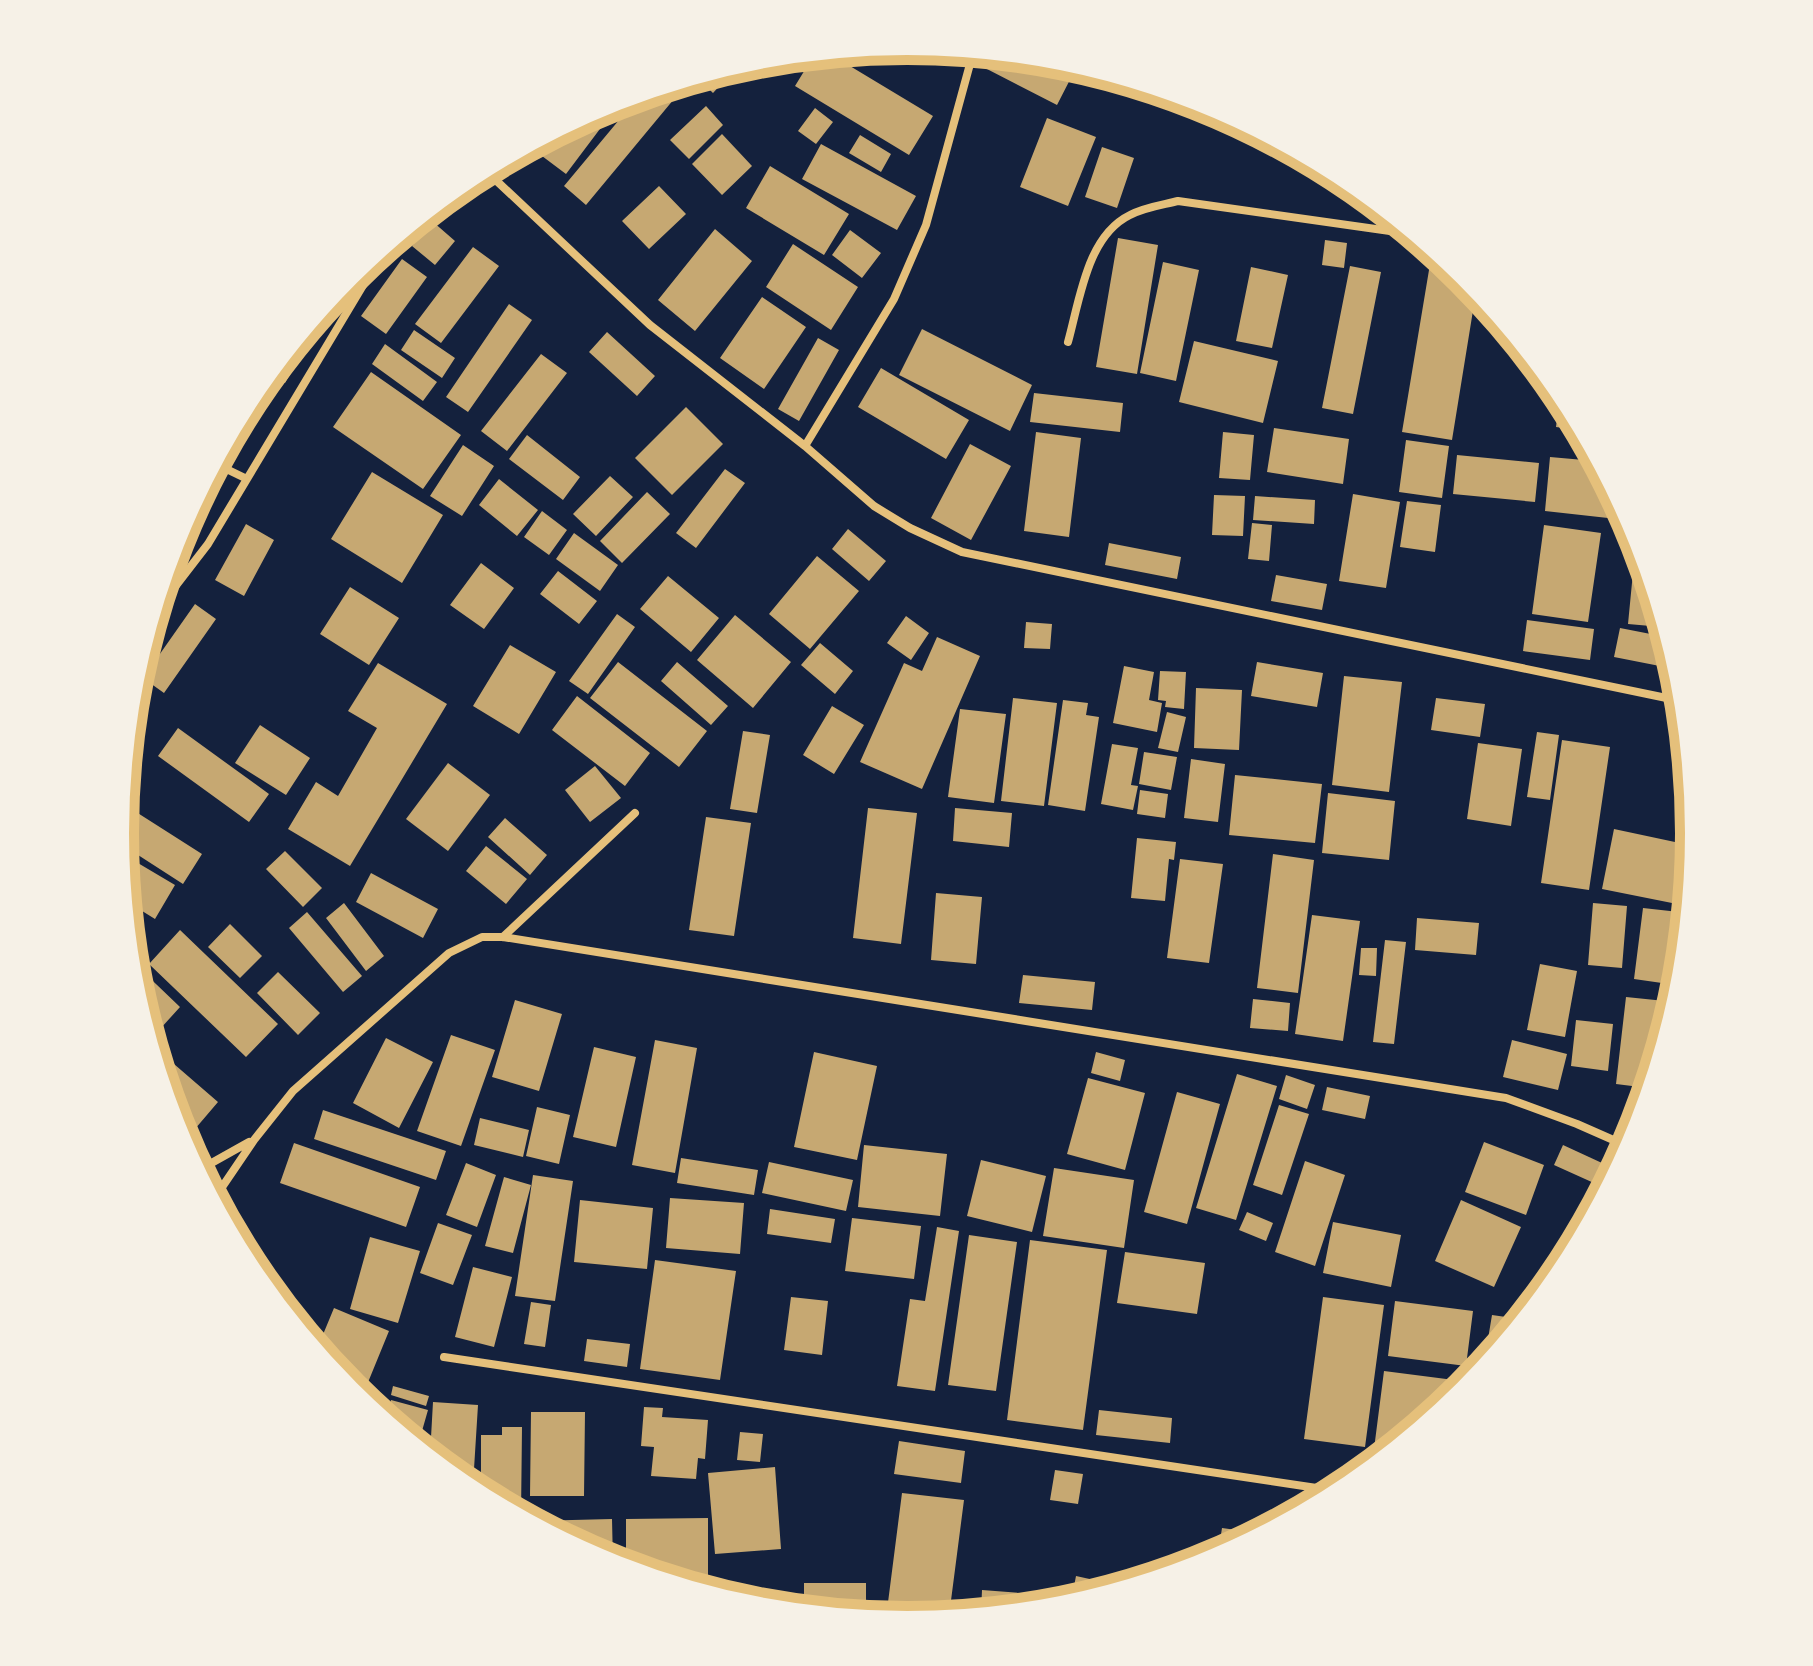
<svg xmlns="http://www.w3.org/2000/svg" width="1813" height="1666" font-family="Rubik,sans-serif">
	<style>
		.building { fill: #c6a872 }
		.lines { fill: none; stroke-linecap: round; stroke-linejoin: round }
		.minor { stroke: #e5c07b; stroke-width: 8 }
		.rim { fill: none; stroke: #e5c07b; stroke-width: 10 }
	</style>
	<rect width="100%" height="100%" fill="#14213d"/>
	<!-- building -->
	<path class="building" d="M830,54L933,116L909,155L795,86L814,55Z
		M992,54L1060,61L1077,66L1057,105L985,68Z
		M738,66L713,93L698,78Z
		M671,86L679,93L586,205L564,186L639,96Z
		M621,101L566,174L542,156L562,129L606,106Z
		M706,106L723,125L689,159L670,140Z
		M815,108L833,122L816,144L798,131Z
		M1047,118L1096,137L1068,206L1020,187Z
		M722,134L752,166L722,195L692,164Z
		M860,135L891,154L881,172L849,153Z
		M821,144L916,196L897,230L802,179Z
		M1102,147L1134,158L1117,208L1085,197Z
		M770,166L849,214L824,255L746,208Z
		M659,186L686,214L649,249L622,221Z
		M432,221L455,241L435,265L412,246Z
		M715,229L752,261L695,331L658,300Z
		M850,230L881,253L862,278L832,255Z
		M1118,238L1158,245L1137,374L1096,367Z
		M1325,240L1347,243L1344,268L1322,265Z
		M793,244L858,287L831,330L766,287Z
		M473,247L499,266L441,343L415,324Z
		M1431,258L1442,260L1463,277L1476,292L1452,440L1402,432Z
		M402,259L427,277L386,334L361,316Z
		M1163,262L1199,270L1176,381L1140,373Z
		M1350,266L1381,272L1353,414L1322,408Z
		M1251,267L1288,275L1272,348L1236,341Z
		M762,297L806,327L764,389L720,358Z
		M331,300L332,301L285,383L270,374Z
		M509,304L532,320L468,412L446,397Z
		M922,329L1032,385L1010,431L899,375Z
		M414,330L455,358L442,378L401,350Z
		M607,332L655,376L637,396L589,352Z
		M818,338L839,350L799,421L778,409Z
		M1194,341L1278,361L1263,423L1179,402Z
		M385,344L437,382L423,401L372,364Z
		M541,354L567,373L507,451L481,431Z
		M881,368L969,420L946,459L858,407Z
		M371,372L461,435L423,489L333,427Z
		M259,388L266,392L246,427L238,422L252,395Z
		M1034,393L1123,403L1120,432L1030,422Z
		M1560,395L1561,396L1579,430L1556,427Z
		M686,407L723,444L672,495L635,458Z
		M1274,428L1349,439L1343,484L1267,472Z
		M1036,432L1081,438L1069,537L1024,531Z
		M1223,432L1254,435L1250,480L1219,478Z
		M527,435L580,477L563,500L509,459Z
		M1406,440L1449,446L1442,498L1399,492Z
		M970,444L1011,466L971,540L931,518Z
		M463,445L494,466L462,516L430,496Z
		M1457,455L1539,463L1535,502L1453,494Z
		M1550,457L1595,461L1611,489L1608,518L1545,511Z
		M725,469L745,483L696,548L676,533Z
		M372,472L443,515L402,583L331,539Z
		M610,476L633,497L596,536L573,514Z
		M499,479L538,510L517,536L479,505Z
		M647,492L670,514L622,563L600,541Z
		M1353,494L1400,502L1386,588L1339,581Z
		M1214,495L1245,496L1243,536L1212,535Z
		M1255,496L1315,500L1314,524L1253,520Z
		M1407,501L1441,505L1435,552L1400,547Z
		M542,511L567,530L549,555L524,537Z
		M1252,523L1272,525L1269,561L1248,559Z
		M246,524L274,540L244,596L215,580Z
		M1544,525L1601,533L1588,622L1532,614Z
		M848,529L886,561L869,581L832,549Z
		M574,533L618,565L600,591L556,559Z
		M1109,543L1181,557L1177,579L1105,565Z
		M817,556L859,591L810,649L769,614Z
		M1634,562L1643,563L1662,627L1628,624Z
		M481,563L514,588L484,629L450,605Z
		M558,571L597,601L579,624L540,594Z
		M1276,575L1327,584L1322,610L1271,601Z
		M668,576L719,618L691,652L640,609Z
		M350,587L399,618L369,665L320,634Z
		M195,604L216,619L164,693L143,678Z
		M617,614L635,627L588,694L569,681Z
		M735,615L791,662L753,708L697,660Z
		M906,616L929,633L911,660L887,643Z
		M1527,620L1594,629L1590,660L1523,651Z
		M1026,622L1052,624L1050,649L1024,648Z
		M1620,628L1666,637L1675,669L1614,657Z
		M937,637L980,656L922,789L860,762L904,663L922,671Z
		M820,643L853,671L835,694L801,665Z
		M510,645L556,672L519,734L473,706Z
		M618,662L707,731L679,767L590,698Z
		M677,662L728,706L711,725L661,681Z
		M1257,662L1323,673L1317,707L1251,696Z
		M378,663L447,704L350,866L288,829L316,782L338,796L377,728L348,711Z
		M1124,666L1154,672L1149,700L1162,703L1157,732L1113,723Z
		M1160,671L1186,672L1184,709L1165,707L1166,701L1158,700Z
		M1344,676L1402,682L1389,792L1332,785Z
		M1196,688L1242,690L1239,750L1194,748Z
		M577,696L650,753L625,786L552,730Z
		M1013,698L1057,703L1044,806L1001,801Z
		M1436,698L1485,704L1480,737L1431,730Z
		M1063,700L1088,703L1086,715L1099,717L1085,811L1048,805Z
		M832,706L864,725L834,774L803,755Z
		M960,709L1006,714L994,803L948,797Z
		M1167,712L1186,717L1178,752L1158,748Z
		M260,725L310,758L286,795L235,763Z
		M178,728L269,794L249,822L158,756Z
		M743,731L770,735L757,813L730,809Z
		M1537,732L1559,735L1550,800L1527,797Z
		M1562,740L1610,747L1589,890L1541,883Z
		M1478,743L1522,749L1511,826L1467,819Z
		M1112,744L1138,748L1131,785L1138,786L1133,810L1101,804Z
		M1144,752L1177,757L1171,790L1139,784Z
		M1191,759L1225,764L1218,822L1184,818Z
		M448,763L490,795L448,851L406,819Z
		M595,766L621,798L590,822L565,790Z
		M1235,775L1322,784L1315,843L1229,835Z
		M1140,790L1168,794L1165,818L1137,814Z
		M1328,793L1395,801L1389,860L1322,853Z
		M122,803L202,854L183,884L121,844L120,833Z
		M868,808L917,813L901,944L853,938Z
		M955,808L1012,813L1009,847L953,841Z
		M706,817L751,823L734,936L689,930Z
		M505,818L547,855L530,875L488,837Z
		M1614,829L1689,845L1677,904L1602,889Z
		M1137,838L1176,842L1174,860L1169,859L1165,901L1131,898Z
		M486,846L527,879L506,904L466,871Z
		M285,851L322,888L303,907L266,869Z
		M121,853L175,885L155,919L126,901Z
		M1273,854L1314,860L1298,993L1257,988Z
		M1180,859L1223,864L1209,963L1167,958Z
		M371,873L438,909L423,938L356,902Z
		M936,893L982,897L976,964L931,960Z
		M344,903L384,956L366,971L326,918Z
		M1593,903L1627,906L1622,968L1588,965Z
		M1643,908L1679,912L1669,984L1634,979Z
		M307,912L362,976L343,992L289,928Z
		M1312,915L1360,921L1343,1041L1295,1034Z
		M1417,918L1479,923L1476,955L1415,950Z
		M230,924L262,956L240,978L208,947Z
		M180,930L278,1024L246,1057L149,964Z
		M1385,940L1406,942L1394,1044L1373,1042Z
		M1361,948H1377L1376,976L1359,975Z
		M132,961L180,1007L151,1039L135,986Z
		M1540,964L1577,971L1565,1037L1527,1030Z
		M278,972L320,1013L298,1035L257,993Z
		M1023,975L1095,982L1092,1010L1019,1003Z
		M1626,997L1665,1001L1658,1052L1648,1088L1616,1084Z
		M1253,999L1290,1003L1288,1031L1250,1028Z
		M515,1000L562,1014L539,1091L492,1077Z
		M1576,1020L1613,1024L1608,1071L1571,1066Z
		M451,1035L495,1050L461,1146L417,1131Z
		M386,1038L433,1062L399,1128L353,1103Z
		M655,1040L697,1048L675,1173L632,1165Z
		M1512,1040L1567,1054L1558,1090L1503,1077Z
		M152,1045L218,1102L189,1136L177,1125Z
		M594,1047L636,1057L616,1147L573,1137Z
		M814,1052L877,1066L857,1160L794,1147Z
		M1096,1052L1125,1060L1120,1081L1091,1073Z
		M1237,1074L1277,1086L1236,1220L1196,1208Z
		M1286,1075L1315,1085L1307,1109L1279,1099Z
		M1088,1078L1145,1093L1125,1170L1067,1154Z
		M1327,1087L1370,1096L1365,1119L1322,1110Z
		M1177,1092L1220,1104L1187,1224L1144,1212Z
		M1279,1105L1309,1114L1282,1195L1253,1185Z
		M537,1107L570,1115L559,1164L526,1156Z
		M323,1110L446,1151L436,1180L314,1139Z
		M480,1118L529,1130L523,1157L474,1145Z
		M1484,1142L1544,1165L1526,1215L1465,1192Z
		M294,1143L420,1187L406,1227L280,1183Z
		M864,1145L947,1154L940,1216L858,1207Z
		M1563,1145L1615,1169L1605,1188L1554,1165Z
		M681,1158L758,1170L754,1195L677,1183Z
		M981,1160L1046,1176L1032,1232L967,1216Z
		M1305,1161L1345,1175L1315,1266L1275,1252Z
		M769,1162L853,1180L846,1211L762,1193Z
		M466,1163L496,1175L477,1227L446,1215Z
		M1054,1168L1134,1180L1124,1248L1043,1236Z
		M533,1175L573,1181L555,1301L515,1296Z
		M504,1177L531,1185L513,1253L485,1246Z
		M670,1198L744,1203L740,1254L666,1248Z
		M580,1200L653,1208L647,1269L574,1262Z
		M1461,1200L1521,1227L1494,1287L1435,1261Z
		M770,1209L835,1219L831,1243L767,1234Z
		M1247,1212L1273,1223L1266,1241L1239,1230Z
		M852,1218L921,1226L914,1279L845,1271Z
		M1333,1222L1401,1235L1391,1287L1323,1273Z
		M438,1223L472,1235L453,1285L420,1273Z
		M937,1227L959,1231L935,1391L897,1386L910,1299L925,1301Z
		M969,1235L1017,1242L996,1391L948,1385Z
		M370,1237L420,1251L398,1323L350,1309Z
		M1030,1240L1107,1250L1083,1430L1007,1420Z
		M1125,1252L1205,1263L1197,1314L1117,1303Z
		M245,1257L265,1264L260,1280L252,1270Z
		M655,1260L736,1271L720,1380L640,1369Z
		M473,1267L512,1277L494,1347L455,1337Z
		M791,1297L828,1301L822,1355L784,1350Z
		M1323,1297L1384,1305L1365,1447L1304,1439Z
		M1395,1301L1473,1311L1466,1366L1388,1356Z
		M531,1302L551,1305L545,1347L524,1344Z
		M334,1308L389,1331L362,1397L350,1389L317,1349Z
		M1492,1315L1520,1319L1484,1363Z
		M587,1339L630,1344L627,1367L584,1361Z
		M1384,1371L1454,1380L1452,1399L1388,1451L1374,1449Z
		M393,1386L429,1396L426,1406L391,1395Z
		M391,1400L428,1410L418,1445L386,1419Z
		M433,1402L478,1405L473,1485L466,1484L430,1455Z
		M644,1407L663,1408L662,1417L708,1420L705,1459L698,1458L696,1479L651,1476L654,1447L641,1446Z
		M1099,1410L1172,1418L1170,1443L1096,1435Z
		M531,1412H585L584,1496H530Z
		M502,1427H522L521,1515L481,1493V1435H502Z
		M740,1432L763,1434L760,1462L737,1460Z
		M899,1441L965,1451L961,1483L894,1474Z
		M775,1467L781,1549L715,1554L708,1473Z
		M1055,1470L1083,1474L1078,1504L1050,1500Z
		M902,1493L964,1500L949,1616L906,1620L886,1618Z
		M708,1518V1580H671L626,1566V1519Z
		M612,1519L613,1562L605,1560L532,1521Z
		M1222,1528L1258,1533L1218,1554Z
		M1150,1567L1170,1572L1147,1578Z
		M1076,1576L1117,1585V1588L1071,1602Z
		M804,1583H866V1616L804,1610Z
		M982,1590L1058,1596V1605L981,1613Z"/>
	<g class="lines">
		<!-- minor -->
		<path class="minor" d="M485,170L650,325L805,446L874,506L910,528L962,552L1681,701
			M1068,342C1080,299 1087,236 1130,215C1145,207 1162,205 1178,201L1411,234
			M805,446L894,299L926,225L973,53
			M216,464L247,479
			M154,614L208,544L386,247
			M503,937L635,813
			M199,1170L249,1142
			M214,1199L254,1140L293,1091L449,953L482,937H503L1506,1098L1577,1124L1627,1146
			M444,1357L1337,1491"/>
	</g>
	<!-- crop -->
	<path d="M0 0H1813V1666H0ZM134 833a773 773 0 1 1 1546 0a773 773 0 1 1-1546 0Z" fill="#f6f1e7" fill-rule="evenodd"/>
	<path class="rim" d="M134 833a773 773 0 1 1 1546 0a773 773 0 1 1-1546 0Z"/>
</svg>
